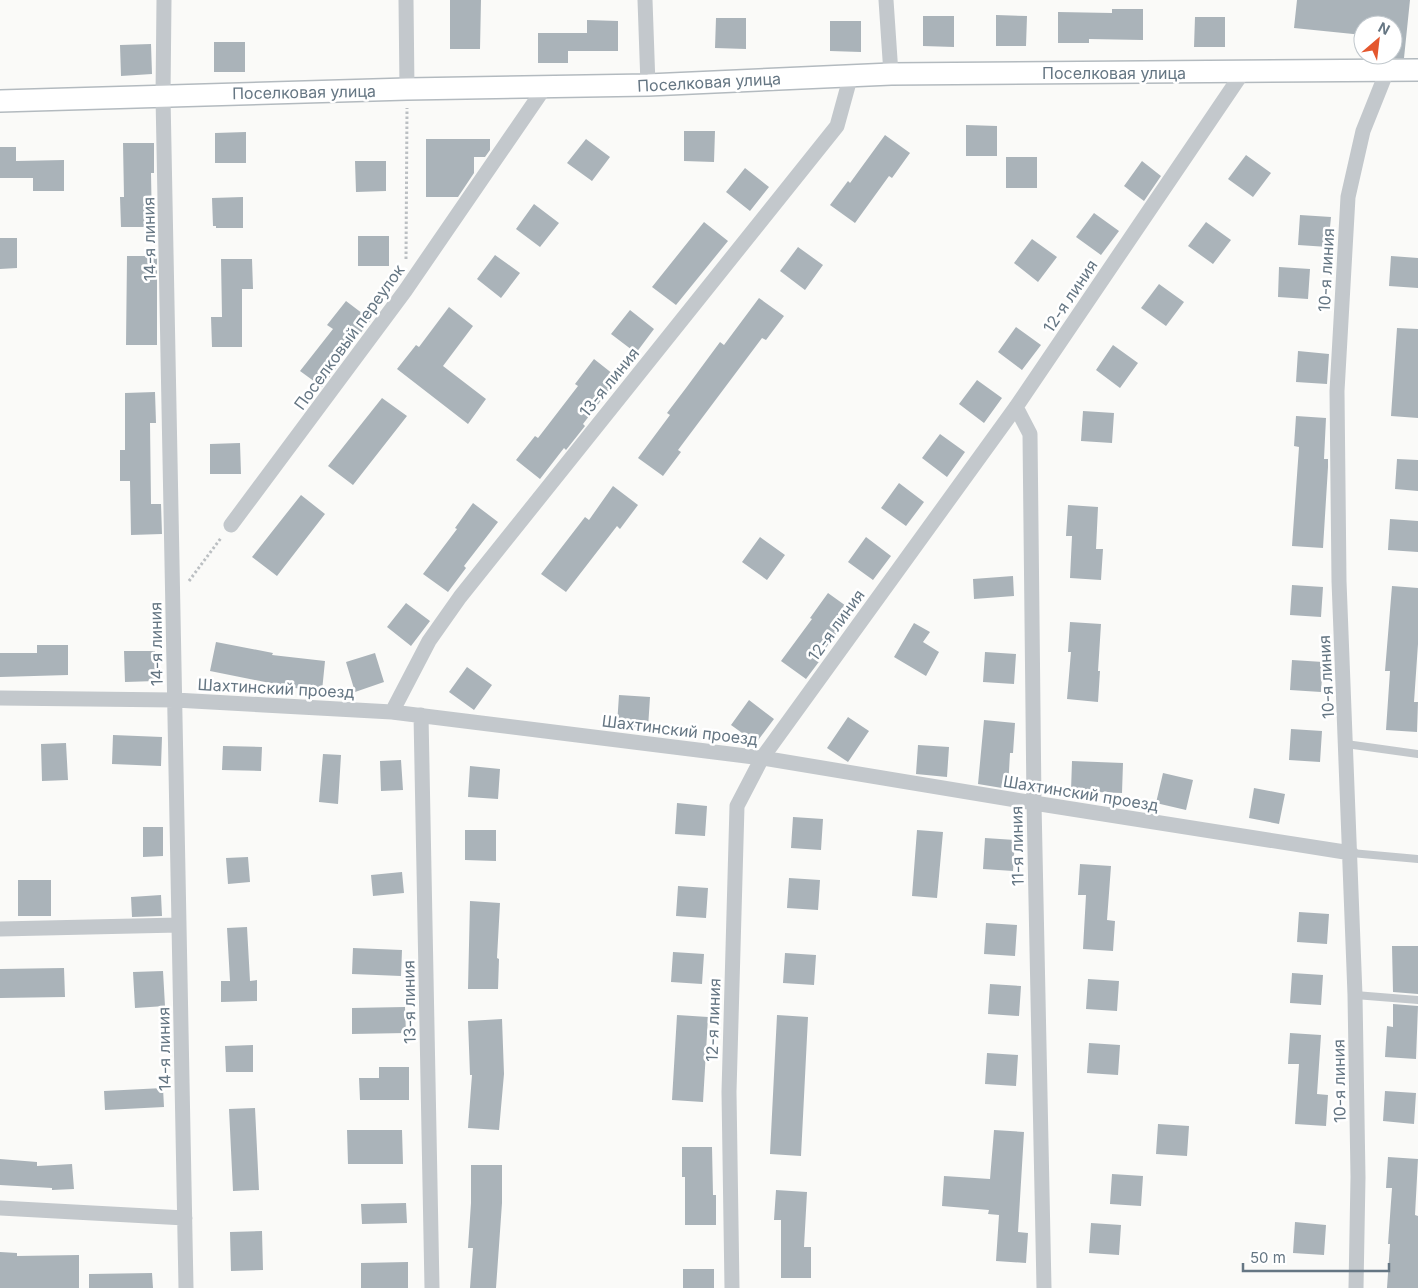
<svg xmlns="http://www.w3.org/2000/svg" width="1418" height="1288" font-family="Inter,sans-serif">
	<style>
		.building { fill: #aab3b9 }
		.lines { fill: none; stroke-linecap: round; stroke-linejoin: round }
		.secondary-casing { stroke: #b3babf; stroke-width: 24 }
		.path { stroke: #bbbfc2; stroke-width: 3; stroke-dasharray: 2.5 2.5; stroke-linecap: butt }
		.lane { stroke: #c3c8cc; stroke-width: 8 }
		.street { stroke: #c3c8cc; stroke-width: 15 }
		.secondary { stroke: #fff; stroke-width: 21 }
		.labels { text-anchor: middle; stroke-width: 5; stroke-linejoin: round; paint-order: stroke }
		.street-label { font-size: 16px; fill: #657683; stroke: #fff }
	</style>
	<rect width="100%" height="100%" fill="#fafaf8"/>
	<!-- building -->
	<path class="building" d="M450,0H481L480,49H450Z
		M1297,0H1410L1404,58H1393V25H1363V35L1294,28Z
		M1112,9H1143V40L1089,39V43H1058V12L1112,13Z
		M996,15L1027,16L1026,46H996Z
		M923,16H954V47L923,46Z
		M1195,17H1225V47H1194Z
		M716,18H746V49L715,48Z
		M587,20L618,21V51H568V63H538V33H587Z
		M830,21H861V52L830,51Z
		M214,42H245V72H214Z
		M151,44L152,74L121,76L120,45Z
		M966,125L997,126V156H966Z
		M684,131H715L714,162L684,161Z
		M246,132V163H215V133Z
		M885,135L910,153L892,178L889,176L855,223L830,205L848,181L850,183Z
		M426,139H490V150L485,157H474V173L458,197H426Z
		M586,139L610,157L592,181L567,163Z
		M123,143H154V173H151L152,227H121L120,197H124Z
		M0,147H16V161L64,160V191H33V178H0Z
		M1246,155L1271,173L1253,197L1228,179Z
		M1006,157H1037V188H1006Z
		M355,161H386V191L356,192Z
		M1142,161L1161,176L1144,201L1124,186Z
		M745,168L769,187L750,211L726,192Z
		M243,197V228H216V226H213L212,198Z
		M534,204L559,223L540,247L516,229Z
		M1094,213L1119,231L1101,255L1076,237Z
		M1300,215L1331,217L1328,247L1298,245Z
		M704,222L728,241L676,305L652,287Z
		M1206,222L1231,240L1213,264L1188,246Z
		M358,236H389V266H358Z
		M0,238H17V268L0,269Z
		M1032,239L1057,257L1038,282L1014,263Z
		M798,247L823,265L805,290L780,271Z
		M495,255L520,273L501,298L477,279Z
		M127,256H157V345H126Z
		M1391,256L1418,258V288L1389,286Z
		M221,259H252L253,289H242V347H212L211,317H222Z
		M1279,267L1310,269L1308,299L1278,297Z
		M1159,284L1184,302L1166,326L1141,308Z
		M759,298L784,316L766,340L762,338L678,450L681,452L663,476L638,458L670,415L667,413L686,388L720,342L724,345Z
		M346,301L371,320L338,362L340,363L322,387L300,371L333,329L327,325Z
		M449,307L473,326L443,366L486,399L468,424L397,369L416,345L419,347Z
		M630,310L654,329L636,353L611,334Z
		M1016,327L1041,345L1022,370L998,352Z
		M1397,328L1418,329V418L1391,416Z
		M1113,345L1138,363L1120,388L1096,370Z
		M1298,351L1329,354L1327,384L1296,382Z
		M594,359L618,378L583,424L585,426L566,450L564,448L540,479L516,460L535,436L538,438L578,386L575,384Z
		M977,380L1002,398L984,423L959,404Z
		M155,392L156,423H150L151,504H161L162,534L131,535L130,481H120V450H125V393Z
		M382,398L407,416L353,485L328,466Z
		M1083,411L1114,413L1112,443L1081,441Z
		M1296,416L1326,418L1324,459H1328V467L1323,548L1292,546L1299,447L1294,446Z
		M940,434L965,452L947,477L922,458Z
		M240,443L241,474H210V444Z
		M1397,459L1418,460V491L1395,489Z
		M899,483L924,502L906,526L881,508Z
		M613,486L638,505L620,529L617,526L566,592L541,574L585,517L589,520Z
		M301,495L325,514L277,576L252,557Z
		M473,503L498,522L464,566L466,568L448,592L423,574L457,529L455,528Z
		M1068,505L1098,507L1096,549H1103L1101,580L1070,578L1072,536H1066Z
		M1390,519L1418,521V552L1388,550Z
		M760,537L785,555L767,580L742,562Z
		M866,537L891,556L873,580L848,562Z
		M1013,576L1014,596L974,599L973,579Z
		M1292,585L1323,587L1321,617L1290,615Z
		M1392,586L1418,588V644L1414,702H1418L1417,732L1386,730L1390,671H1385Z
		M828,593L853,611L822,653L824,655L806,679L781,661L812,619L810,618Z
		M406,603L430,621L411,646L387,627Z
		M1070,622L1101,624L1098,671H1100L1098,702L1067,699L1071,652H1068Z
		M914,623L930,632L923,642L939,652L926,676L894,657Z
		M216,642L273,653L272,655L325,661L322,691L295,688L210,671Z
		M37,645H68V675L0,677V653H37Z
		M124,651H155L156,681L125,682Z
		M985,652L1016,654L1014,684L983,682Z
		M375,653L384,682L355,692L346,662Z
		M1292,660L1323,662L1321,692L1290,690Z
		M467,667L492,685L474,710L449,692Z
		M619,695L650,697L648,728L617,725Z
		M749,700L774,719L756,743L731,725Z
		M848,717L869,731L848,762L827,748Z
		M984,720L1015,723L1013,753H1010L1008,789L978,784Z
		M1291,729L1322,731L1320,762L1289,760Z
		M113,735L162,737L161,766L112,764Z
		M66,743L68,780L42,781L41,744Z
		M918,745L949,747L947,777L916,774Z
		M223,746L262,747L261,771L222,770Z
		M323,754L341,755L338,804L319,802Z
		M401,760L403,790L381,791L380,761Z
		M1072,761L1123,763L1122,793L1071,791Z
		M470,766L500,769L498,799L468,797Z
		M1163,773L1193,780L1186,810L1156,803Z
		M1254,788L1285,794L1279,824L1249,818Z
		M677,803L707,806L705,836L675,834Z
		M793,817L823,819L821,850L791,848Z
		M143,827H163V856L143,857Z
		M465,830H496V861L465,860Z
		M917,830L943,832L937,898L912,896Z
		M985,838L1015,840L1013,871L983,869Z
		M248,857L250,882L228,884L226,858Z
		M1080,864L1111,866L1107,920L1115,921L1113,951L1083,949L1086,895H1078Z
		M402,872L404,893L373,896L371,875Z
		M789,878L820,880L818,910L787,908Z
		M18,880H51V916H18Z
		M678,886L708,888L706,918L676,916Z
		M161,895L162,916L132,917L131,897Z
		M470,901L500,903L497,958L499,959L498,989H468Z
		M1299,912L1329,914L1327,944L1297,942Z
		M986,923L1017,925L1015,956L984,954Z
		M247,927L250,981L257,980V1001L221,1002V981H230L227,928Z
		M1392,946H1418V994L1393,992Z
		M353,948L402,950L401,976L352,974Z
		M673,952L704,954L702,984L671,982Z
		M785,953L816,955L814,985L783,983Z
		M64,968L65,997L0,998V969Z
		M163,971L165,1006L135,1008L133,972Z
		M1292,973L1323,975L1321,1005L1290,1003Z
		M1088,979L1119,981L1117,1011L1086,1009Z
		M990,984L1021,986L1019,1016L988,1014Z
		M1393,1004L1418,1006L1416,1059L1385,1057L1387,1026L1393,1027Z
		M405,1007L406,1033L352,1034V1008Z
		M677,1015L708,1017L703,1102L672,1100Z
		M777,1015L808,1017L801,1156L770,1154Z
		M502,1019L504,1074L499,1130L468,1128L472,1075H470L468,1021Z
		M1290,1033L1321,1035L1317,1094L1328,1095L1326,1126L1295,1124L1299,1064H1288Z
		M1089,1043L1120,1045L1118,1075L1087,1073Z
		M253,1045V1072H226L225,1046Z
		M987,1053L1018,1055L1016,1086L985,1084Z
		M379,1067H409V1100H360L359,1078H379Z
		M163,1088L164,1107L105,1110L104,1091Z
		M1385,1091L1416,1093L1414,1124L1383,1121Z
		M255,1108L259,1190L233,1191L229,1109Z
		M1158,1124L1189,1126L1187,1156L1156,1154Z
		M347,1130H402L403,1164H348Z
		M994,1130L1024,1132L1018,1232L1028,1233L1026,1263L996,1261L999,1215L988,1214L989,1210L942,1206L944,1176L990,1179Z
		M682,1147H712L713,1195H716V1225H685V1177H682Z
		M1388,1157L1418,1159L1415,1215L1418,1216V1288H1387L1390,1244H1388L1392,1188H1386Z
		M0,1159L37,1162V1166L72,1164L74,1189L52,1190V1188L0,1185Z
		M471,1165H502V1203L496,1288H470L473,1248H468L471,1203Z
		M1112,1174L1143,1176L1141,1206L1110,1204Z
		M776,1190L807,1192L804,1247H811V1278H781V1220H774Z
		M406,1203L407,1223L362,1224L361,1204Z
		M1295,1222L1326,1225L1324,1255L1293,1253Z
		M1091,1223L1121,1225L1119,1255L1089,1253Z
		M262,1231L263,1270L231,1271L230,1232Z
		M0,1252L17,1253V1256L79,1255V1288H0Z
		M408,1262V1288H361V1263Z
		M683,1269H714V1288H683Z
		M152,1273L153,1288H89V1274Z"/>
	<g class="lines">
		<!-- secondary casing -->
		<g class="secondary-casing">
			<path id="secondary" d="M0,101L407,89L648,85L891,74L1418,70"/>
		</g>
		<!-- path -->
		<path class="path" d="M406,259L407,108
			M189,581L221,538"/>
		<!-- lane -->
		<path class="lane" d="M1346,744L1418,754
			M1351,853L1418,859
			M1355,995L1418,1000"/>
		<!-- street -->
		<path class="street" d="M164,0L163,96L186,1288
			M406,0L407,89
			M645,0L648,85
			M886,0L891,74
			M1016,407L1030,434L1034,803L1044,1288
			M231,525L405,291L545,87
			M0,698L175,700L392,712L762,758L1034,803L1351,853
			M392,712L429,641L460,597L837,126L851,75
			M421,715L432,1288
			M0,929L179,925
			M0,1208L185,1218
			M732,1288L729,1092L737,806L762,758L1016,407L1243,72
			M1356,1288L1358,1177L1355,995L1339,581L1337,391L1348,197L1363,131L1387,71"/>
		<!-- secondary -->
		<use href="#secondary" class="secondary"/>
	</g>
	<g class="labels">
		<!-- street labels -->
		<g class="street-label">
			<text x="1114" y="79">Поселковая улица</text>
			<text transform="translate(709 82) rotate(-3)" y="6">Поселковая улица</text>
			<text transform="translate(304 92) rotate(-1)" y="6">Поселковая улица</text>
			<text transform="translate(149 239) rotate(-91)" y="6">14-я линия</text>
			<text transform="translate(1326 270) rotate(-87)" y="6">10-я линия</text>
			<text transform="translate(1070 296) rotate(-56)" y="6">12-я линия</text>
			<text transform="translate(349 337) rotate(-54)" y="6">Поселковый переулок</text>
			<text transform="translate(609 382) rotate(-51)" y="6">13-я линия</text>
			<text transform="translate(836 625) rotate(-54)" y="6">12-я линия</text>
			<text transform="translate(156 644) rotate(-91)" y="6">14-я линия</text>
			<text transform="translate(1326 677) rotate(-93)" y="6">10-я линия</text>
			<text transform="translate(276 688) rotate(3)" y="6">Шахтинский проезд</text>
			<text transform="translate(680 730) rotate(7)" y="6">Шахтинский проезд</text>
			<text transform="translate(1081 793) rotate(9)" y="6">Шахтинский проезд</text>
			<text transform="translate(1017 846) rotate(-91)" y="6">11-я линия</text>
			<text transform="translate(409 1002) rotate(-91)" y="6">13-я линия</text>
			<text transform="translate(713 1020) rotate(-88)" y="6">12-я линия</text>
			<text transform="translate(164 1049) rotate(-91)" y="6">14-я линия</text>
			<text transform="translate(1339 1081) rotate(-91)" y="6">10-я линия</text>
		</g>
	</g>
	<!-- north arrow -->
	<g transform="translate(1378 40) rotate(28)"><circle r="24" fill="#ffffff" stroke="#c1c8cd"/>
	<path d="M0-4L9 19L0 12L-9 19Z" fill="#e4572e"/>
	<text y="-8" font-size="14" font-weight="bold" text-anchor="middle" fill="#657683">N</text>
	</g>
	<!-- scale -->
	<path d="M1243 1263v8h146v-8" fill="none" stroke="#657683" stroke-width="2.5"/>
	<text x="1250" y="1263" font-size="15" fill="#657683" stroke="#ffffff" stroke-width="4" paint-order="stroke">50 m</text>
</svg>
